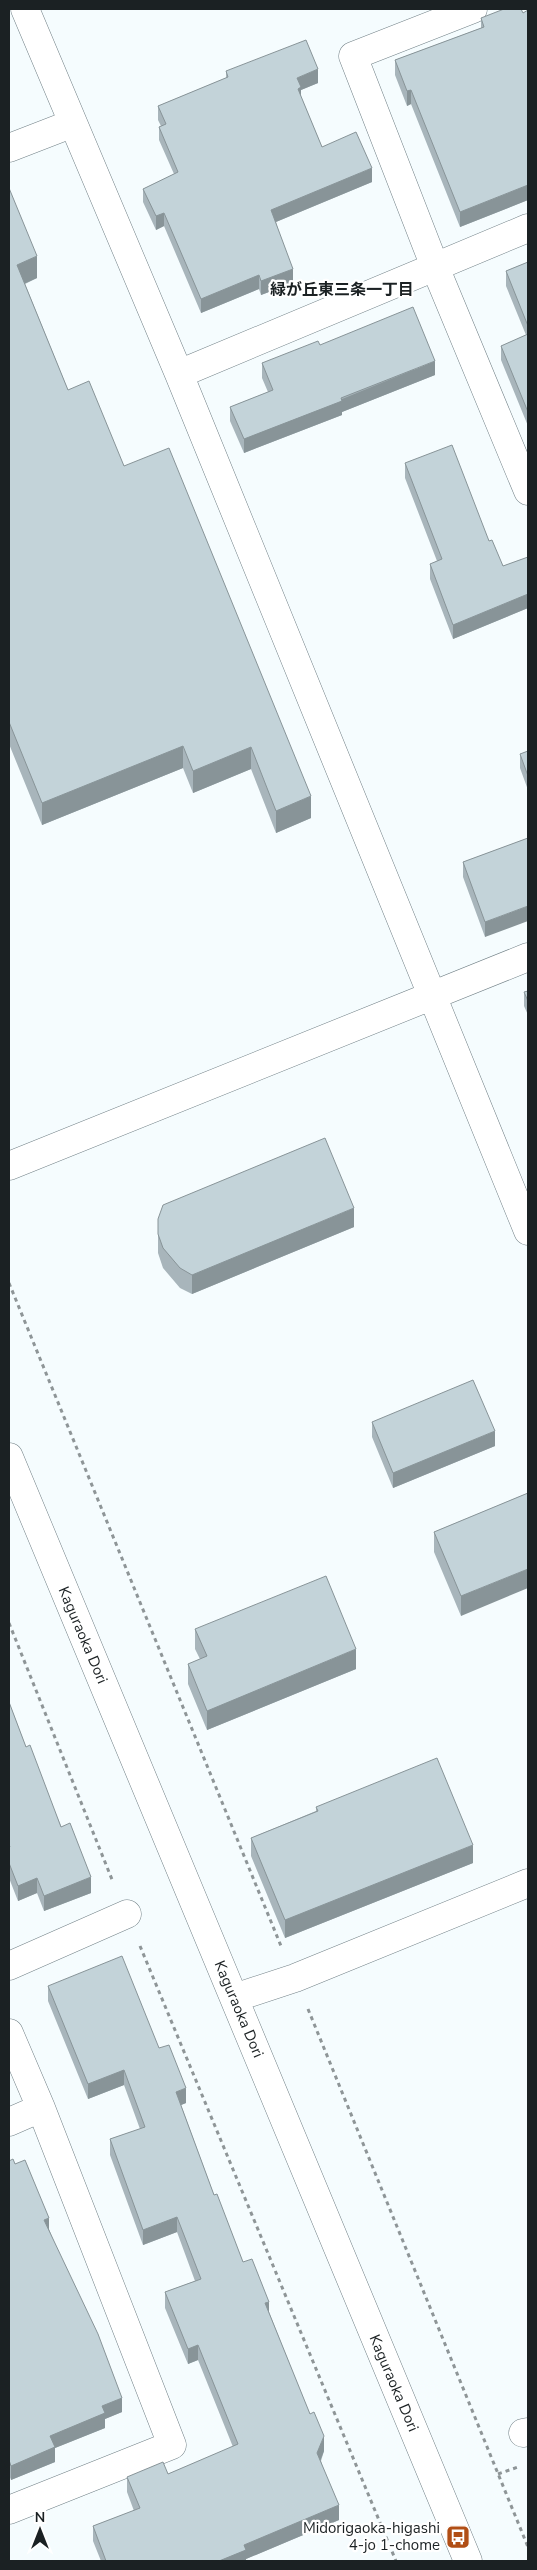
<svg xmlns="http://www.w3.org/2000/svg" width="537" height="2570" font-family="'Nunito Sans','Noto Sans JP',sans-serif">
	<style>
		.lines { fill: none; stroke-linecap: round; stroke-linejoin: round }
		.minor-casing { stroke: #728187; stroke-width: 29 }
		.path { stroke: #8e9597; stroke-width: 3; stroke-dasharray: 4 4; stroke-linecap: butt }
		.minor { stroke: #fff; stroke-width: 28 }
		.wall { fill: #a8b5bb }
		.shaded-wall { fill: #889498 }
		.building { fill: #c3d3d9; stroke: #889498 }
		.labels { text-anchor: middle; stroke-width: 4.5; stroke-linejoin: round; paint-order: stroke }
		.street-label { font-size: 15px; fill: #1b2123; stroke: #fff }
		.poi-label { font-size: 15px; fill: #1b2123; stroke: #fff; text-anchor: end }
		.neighbourhood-label { font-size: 16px; font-weight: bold; fill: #1b2123; stroke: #fff }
	</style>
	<rect width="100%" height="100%" fill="#f5fcfe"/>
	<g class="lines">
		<!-- minor casing -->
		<g class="minor-casing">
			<path id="minor" d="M25,9L179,374L528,1231
				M473,9L353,56L435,267L528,491
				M9,148L71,124
				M179,374L528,228
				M9,1166L528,957
				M9,1457L468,2561
				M9,1966L127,1914
				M234,1998L295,1978L528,1883
				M9,2033L41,2108L172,2445L9,2510
				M9,2122L41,2108
				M523,2433L528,2432"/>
		</g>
		<!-- path -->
		<path class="path" d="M9,1283L281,1946
			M9,1623L113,1882
			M140,1946L396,2561
			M308,2009L528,2547
			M498,2474L518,2467"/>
		<!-- minor -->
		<use href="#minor" class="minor"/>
	</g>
	<!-- wall -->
	<path class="wall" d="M528,10V200L460,227L411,104L407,106L395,75V60L481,28V18L523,13Z
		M226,71L318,83L301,90V97L322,147L372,182L276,222L293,283L261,295L259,289L201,313L164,226L156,230L143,202V189L174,174L159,140V127L161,126L158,120V106L226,78Z
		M9,188L37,278L25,284L68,390L124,466L311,818L276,833L251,769L193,793L183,768L42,825L9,744Z
		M528,262V426L501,360V346L526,335L506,286V271Z
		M320,345L435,375L342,412V415L244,453L230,421V407L268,392L262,378V363Z
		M405,463L489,541L503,566L528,557V608L453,639L430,579V564L437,561L405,478Z
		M528,751V790L520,768V754Z
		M528,838L485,937L463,877V862Z
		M528,991V1015L524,1006V992Z
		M158,1219L354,1227L192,1294L180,1288L163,1268L158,1253Z
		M372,1422L495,1446L393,1488L372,1437Z
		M528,1493L461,1616L434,1552V1532Z
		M195,1629L356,1669L207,1730L188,1684V1664L200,1659L195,1649Z
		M9,1702L26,1747L91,1893L44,1911L37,1893L18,1901L9,1878Z
		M316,1807L473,1863L285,1938L251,1856V1838L316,1811Z
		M48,1986L159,2048L186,2103L181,2105L214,2195L243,2262L269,2312L324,2451L321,2461L339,2520L246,2559V2561H101L93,2541V2526L134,2511L127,2492V2477L168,2474L233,2447L198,2360L188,2364L165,2308V2292L195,2281L177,2232L143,2245L110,2155V2139L140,2129L124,2085L88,2099L48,2001Z
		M9,2161L49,2229L122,2412L105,2419V2428L55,2448V2462L11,2480L9,2475Z"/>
	<!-- shaded-wall -->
	<path class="shaded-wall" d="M318,69V83L301,90V101L298,103L297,78Z
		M411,90V104L407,106V91Z
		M372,168V182L271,224V210Z
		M528,185V200L460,227V212Z
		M164,213V226L156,230V216Z
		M37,256V278L17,287V265Z
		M293,269V283L261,295V281Z
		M259,275V289L201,313V299Z
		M435,361V375L342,412V415L244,453V439Z
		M528,594V608L453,639V625Z
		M183,746V768L42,825V803Z
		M251,747V769L193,793V771Z
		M311,796V818L276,833V811Z
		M528,906V921L485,937V922Z
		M354,1208V1227L192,1294V1275Z
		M495,1431V1446L393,1488V1473Z
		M528,1569V1588L461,1616V1596Z
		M356,1649V1669L207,1730V1711Z
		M473,1845V1863L285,1938V1920Z
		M91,1877V1893L44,1911V1896Z
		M37,1878V1893L18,1901V1886Z
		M124,2070V2085L88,2099V2084Z
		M186,2088V2103L176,2107V2092Z
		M177,2217V2232L143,2245V2230Z
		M49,2218V2232L44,2220Z
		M269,2302V2317L265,2303Z
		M198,2345V2360L188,2364V2349Z
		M122,2398V2412L105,2419V2428L55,2448V2462L11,2480V2466L50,2436L102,2406Z
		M324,2436V2451L317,2469V2453Z
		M339,2505V2520L246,2559V2561H219L244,2545Z"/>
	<!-- building -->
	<path class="building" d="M504,9H521L523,13L528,10V185L460,212L411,90L407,91L395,60L484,27L481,18Z
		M306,40L318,69L297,78L301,87L298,89L322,147L356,132L372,168L271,210L293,269L261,281L259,275L201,299L164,213L156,216L143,189L178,172L159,127L166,124L158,106L228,77L226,71Z
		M9,188L37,256L17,265L68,390L89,381L124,466L169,448L311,796L276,811L251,747L193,771L183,746L42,803L9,722Z
		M528,262V326L506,271Z
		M413,307L435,361L341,398L342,401L244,439L230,407L273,390L262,363L318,341L320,345Z
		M528,334V412L501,346Z
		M452,445L489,541L492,540L503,566L528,557V594L453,625L430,564L442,559L405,463Z
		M528,751V776L520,754Z
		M528,838V906L485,922L463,862Z
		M528,991V1001L524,992Z
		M325,1138L354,1208L192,1275L180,1268L163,1248L158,1234V1219L163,1205Z
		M473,1380L495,1431L393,1473L372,1422Z
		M528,1493V1569L461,1596L434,1532Z
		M326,1576L356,1649L207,1711L188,1664L207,1656L195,1629Z
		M9,1702L26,1747L30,1745L61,1827L70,1823L91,1877L44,1896L37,1878L18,1886L9,1863V1847H10L9,1844Z
		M437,1758L473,1845L285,1920L251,1838L318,1811L316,1807Z
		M122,1956L159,2048L169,2045L186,2088L176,2092L214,2195L217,2194L243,2262L252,2259L269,2302L265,2303L310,2414L314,2412L324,2436L317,2453L339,2505L244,2545L246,2550L219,2561H106L93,2526L140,2508L127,2477L163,2462L168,2474L238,2444L198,2345L188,2349L165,2292L201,2279L177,2217L143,2230L110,2139L145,2127L124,2070L88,2084L48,1986Z
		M13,2159L15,2164L25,2160L49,2218L44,2220L98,2334L122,2398L102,2406L105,2413L50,2436L55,2447L11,2466L9,2460V2161Z"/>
	<!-- icons -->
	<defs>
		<g id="bus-square" transform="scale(1.25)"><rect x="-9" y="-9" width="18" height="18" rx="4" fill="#b14e15" stroke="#fff"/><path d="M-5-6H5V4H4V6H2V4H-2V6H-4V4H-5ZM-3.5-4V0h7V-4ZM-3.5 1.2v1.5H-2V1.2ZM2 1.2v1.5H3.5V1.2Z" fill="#fff"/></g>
	</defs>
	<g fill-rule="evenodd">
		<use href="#bus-square" x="458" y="2537"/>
	</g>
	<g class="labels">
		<!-- street labels -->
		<g class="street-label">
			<text transform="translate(83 1635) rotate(67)" y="5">Kaguraoka Dori</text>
			<text transform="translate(239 2009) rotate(67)" y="5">Kaguraoka Dori</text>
			<text transform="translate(394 2383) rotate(67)" y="5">Kaguraoka Dori</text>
		</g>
		<!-- poi labels -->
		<g class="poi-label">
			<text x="440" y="2533">Midorigaoka-higashi<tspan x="440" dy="17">4-jo 1-chome</tspan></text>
		</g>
		<!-- neighbourhood labels -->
		<g class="neighbourhood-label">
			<text x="342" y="295">緑が丘東三条一丁目</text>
		</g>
	</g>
	<!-- border -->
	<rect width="537" height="2570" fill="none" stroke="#1b2123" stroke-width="20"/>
	<!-- north arrow -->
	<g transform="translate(40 2530)" stroke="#ffffff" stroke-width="4" paint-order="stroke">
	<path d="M0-4L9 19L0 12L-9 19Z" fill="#1b2123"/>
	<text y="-8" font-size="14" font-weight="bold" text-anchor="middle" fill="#1b2123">N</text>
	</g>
</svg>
